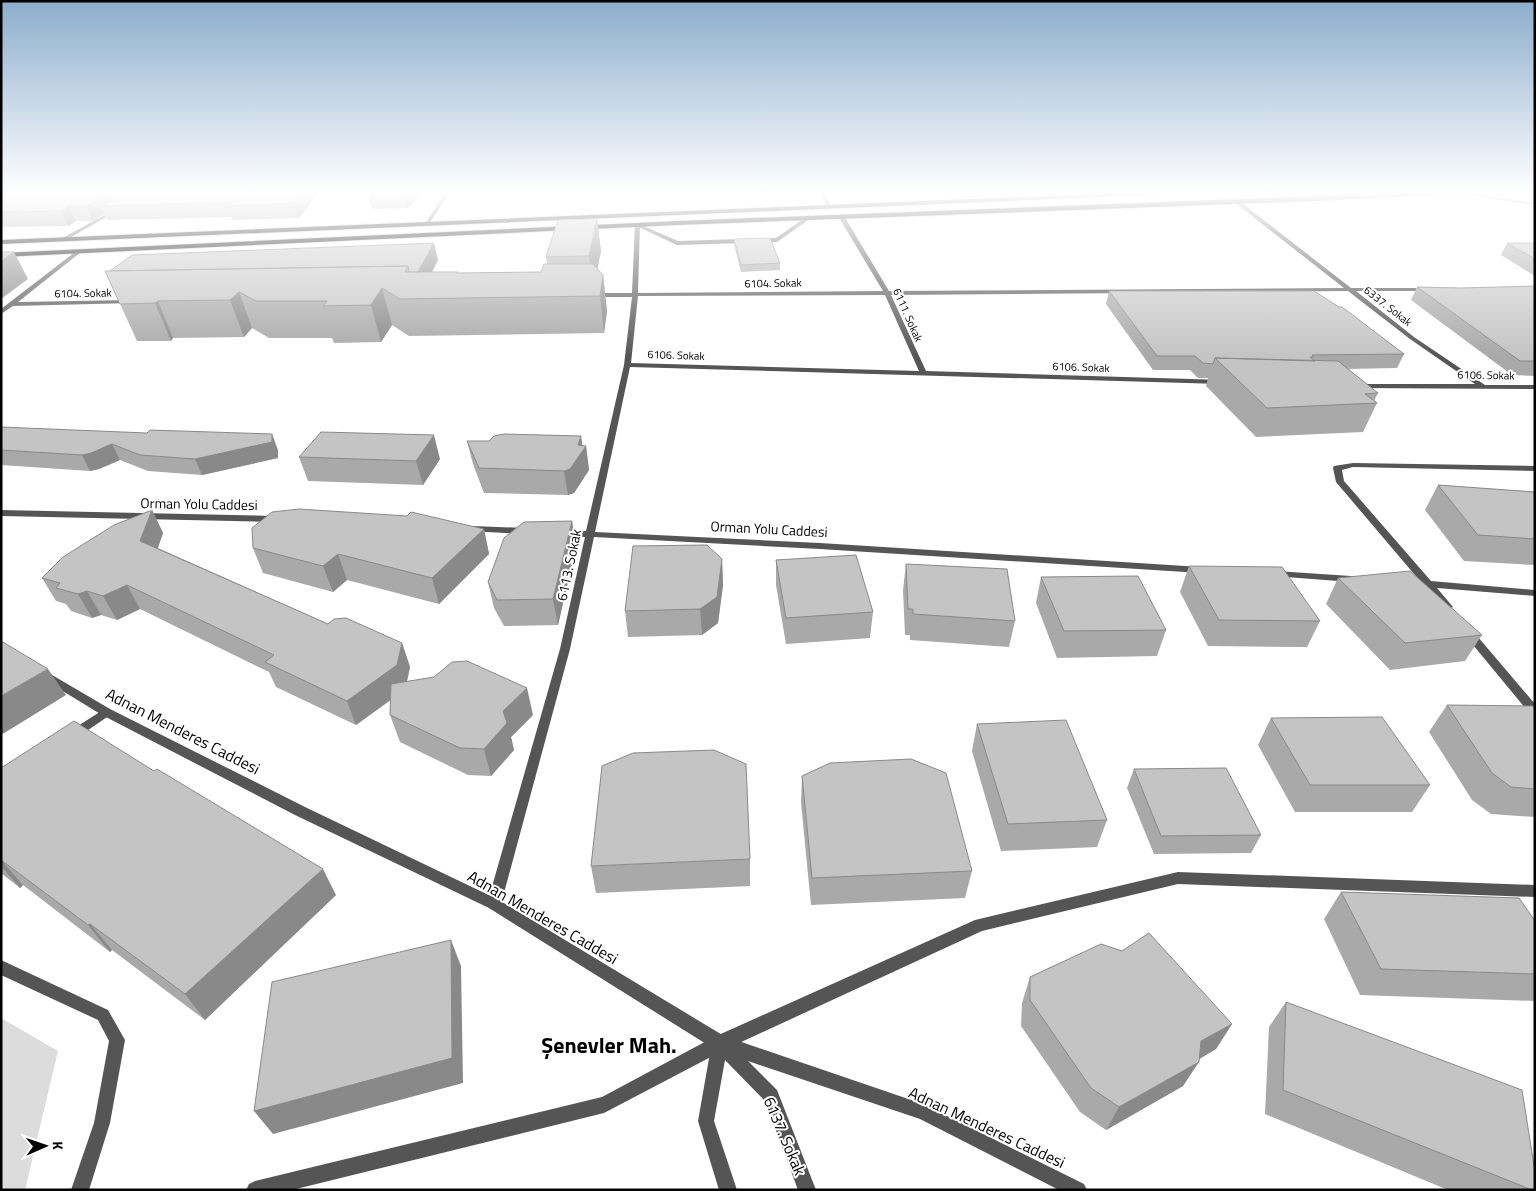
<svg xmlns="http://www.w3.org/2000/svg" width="1536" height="1191" font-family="'Titillium Web',sans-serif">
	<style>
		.green { fill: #dcdcdc }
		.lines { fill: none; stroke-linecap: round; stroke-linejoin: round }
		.trunk-casing { stroke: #dbdbdb; stroke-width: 2 }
		.service { fill: #555; fill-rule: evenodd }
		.minor { fill: #555; fill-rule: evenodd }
		.tertiary { fill: #555; fill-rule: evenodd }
		.trunk { fill: #000; fill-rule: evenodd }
		.wall { fill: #a9a9a9 }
		.shaded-wall { fill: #898989 }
		.building { fill: #c4c4c4; stroke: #898989 }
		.labels { text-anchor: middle; stroke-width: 4; stroke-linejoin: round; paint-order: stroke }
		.far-street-label { font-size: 11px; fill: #000; stroke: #fff }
		.street-label { font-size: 14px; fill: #000; stroke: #fff }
		.near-street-label { font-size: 16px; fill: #000; stroke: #fff }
		.near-district-label { font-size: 22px; font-weight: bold; fill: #000; stroke: #fff }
	</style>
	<rect width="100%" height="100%" fill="#fff"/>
	<!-- green -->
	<path class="green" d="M1,1018L58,1051L25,1190H1Z"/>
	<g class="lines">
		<!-- trunk casing -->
		<g class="trunk-casing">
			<path id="trunk" d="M1157,191H1195L1192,193L1,244V240Z
				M1443,191H1476L1473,193L1313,201L677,225L1,257V253L677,221Z"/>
		</g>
		<!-- service -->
		<path class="service" d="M809,215L811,218L777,242L677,245L634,225L639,224L678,241L776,238Z"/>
		<!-- minor -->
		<path class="minor" d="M820,191H824L832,208H828Z
			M1234,200H1238L1351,288H1431L1432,289L1429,291H1356L1414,337L1485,385H1535V389L1353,388V384H1475L1410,339L1348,291L891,295L926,371L1224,380V384H1221L630,367L595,532L820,543L1201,567L1206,570L1201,573L820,549L594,537L570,649L501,904L499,908L494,910L489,908L487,904L560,649L585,537L562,536L557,533L562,530L586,531L624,365L632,297H593L590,295L593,293H632L635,224L640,225L638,293L883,291L838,216L841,214L844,216L889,291L1344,288L1234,202ZM885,295L919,371L631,363L638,296Z
			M115,209L119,210L64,241L59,240Z
			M79,249L81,250V252L18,302L131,300L133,301V303L13,306L1,314V309Z
			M1353,463L1535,466V471L1353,467L1342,470L1344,481L1431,581L1535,590V596L1437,588L1453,607L1448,610L1444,609L1425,587L1410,585L1408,583L1410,581H1420L1336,482L1333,468L1334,466Z
			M1,510L275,516L279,519L275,522L1,516Z
			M472,526L525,528L530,531L525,534L469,531L467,529L469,527Z
			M1276,571L1351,576L1356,579L1351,582L1273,576L1271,574L1273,572Z
			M1468,629L1472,630L1535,704V716L1531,715L1464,634L1463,632L1464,630Z
			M106,708L110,709L112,712L110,715L78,737L74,738L70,737L68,734L70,731Z
			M1178,872L1535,885V897L1178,884L982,931L726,1049L604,1113L292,1190H246L249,1184L255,1181L602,1097L714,1037L975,920Z
			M1,960L108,1010L125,1040L110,1123L89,1190H71L94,1123L109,1041L98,1020L1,975Z"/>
		<!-- tertiary -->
		<path class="tertiary" d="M447,191H451L428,225H424Z
			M1437,193H1467L1535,203V205L1467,195H1439Z
			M47,672L110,709L305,807L499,900L724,1036L923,1104L1084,1184L1087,1190H1059L920,1119L748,1061L777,1090L816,1190H798L765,1101L725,1060L714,1121L737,1190H719L698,1121L711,1047L489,908L295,815L102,715L43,679L41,676L43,673Z"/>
		<!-- trunk -->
		<use href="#trunk" class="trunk"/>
	</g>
	<!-- wall -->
	<path class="wall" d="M1,191H320L299,218L233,220L232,217L107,220L104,214L92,221H76L68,226L1,227Z
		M369,191H425L408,208L372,209L368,192Z
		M597,219L601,251L597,269L603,275L607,311L604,333L409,336L392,325L381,342L334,343L332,338H269L252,328L244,337L173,338L171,341H137L105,271L438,260L432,272H458V273L541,272L547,264L546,257Z
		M734,239L780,263V270L741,272L734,245Z
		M1507,243H1535V276L1501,255Z
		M1535,286V376L1512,375L1411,300L1417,287L1461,288Z
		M1109,291L1404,354L1397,368L1347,369L1378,393L1374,401L1377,403L1363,432L1256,437L1206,386L1208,378H1198L1190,370H1153L1106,304Z
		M1,427L278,450V458L202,475L148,471L120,460L99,469L90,471L1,465Z
		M581,436L582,446H586L589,470L574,493L568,495L484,493L473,464L467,441H489Z
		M299,457L440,459L423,485L308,481Z
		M1438,485L1535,492V565L1464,561L1425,510Z
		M152,510L163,533L158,548L328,624L402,643L410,667L407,682L533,715L511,737L514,750L491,776L468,775L400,742L390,715L391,700L356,725L276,687L269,672L140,609L117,620L101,615L92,618L71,611L66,604L56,601L42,578Z
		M572,521L576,547L558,625L504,626L494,608L488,582Z
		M484,529L489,554L439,604L347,580L333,592L263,573L253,548Z
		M722,559L723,585L718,623L702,635L628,637L625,611Z
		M776,560L873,612L870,638L786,644L776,585Z
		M906,564L1015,621L1009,647L910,640V635H905L903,590Z
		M1189,566L1320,621L1307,647L1208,646L1180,592Z
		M1041,577L1166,630L1157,656L1057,658L1036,603Z
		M1338,578L1482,635L1465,661L1390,670L1326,604Z
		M1447,705L1535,707V817L1491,814L1472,800L1429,732Z
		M1271,718L1430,785L1412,812H1295L1258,745Z
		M977,724L1107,820L1097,847L1001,851L972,751Z
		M1,768L336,895L205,1020L112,950L110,952L23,885L20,888L1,873Z
		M1134,769L1261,835L1251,853L1154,854L1127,788Z
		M802,776L972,871L965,898L811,905L801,803Z
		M750,859V886L596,893L591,866Z
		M1341,892L1535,921V1001L1360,995L1324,919Z
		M1030,977L1232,1024L1216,1049L1199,1059L1183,1086L1106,1130L1080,1112L1021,1026L1022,1003Z
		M1286,1002L1535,1190H1448L1265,1114L1269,1027Z"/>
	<!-- shaded-wall -->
	<path class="shaded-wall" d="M305,191H320L299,218L295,203Z
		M404,191H425L408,208Z
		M109,195L113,205L101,206L104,214L92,221L86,206Z
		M69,206L76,221L68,226L62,211Z
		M597,219L601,251L593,291L589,256Z
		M434,243L438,260L420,294L416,276Z
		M14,252L28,279L1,299V261Z
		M603,275L607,311L604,333L600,296Z
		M382,288L392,325L381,342L371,305Z
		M239,292L252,328L244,337L230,300Z
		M158,301L173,338L171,341L155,303Z
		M272,434L278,450V458L202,475L195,459Z
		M434,435L440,459L423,485L416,461Z
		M581,436L583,451L586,446L589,470L574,493L568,495L564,471L578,445Z
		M112,444L120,460L99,469L90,471L82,455Z
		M152,510L163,533L152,564L140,541Z
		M572,521L576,547L558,625L553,599Z
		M484,529L489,554L439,604L432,578Z
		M338,554L347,580L333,592L323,566Z
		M722,559L723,585L718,623L702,635L700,609Z
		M127,585L140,609L117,620L103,596Z
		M87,591L101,615L92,618L78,594Z
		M402,643L410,667L405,689L356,725L347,701Z
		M48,669L66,695L1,735V696Z
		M527,688L533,715L511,737L514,750L491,776L484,749L503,711Z
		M1,860L23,885L20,888L1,866Z
		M323,869L336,895L205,1020L185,994Z
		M90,924L112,950L110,952L88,925Z
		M451,940L461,966L463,1083L273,1134L254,1111Z
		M1232,1024L1216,1049L1186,1067L1201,1041Z
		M1199,1062L1183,1086L1106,1130L1119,1107Z"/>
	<!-- building -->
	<path class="building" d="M130,191H305L295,203L228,206L231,202L101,206Z
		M369,191H405H404L368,192Z
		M1,195H109L86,206H69L62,211L1,212Z
		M597,219L589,256L546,257L558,220Z
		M770,238L780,263L741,265L734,239Z
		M434,243L418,272H409L408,266L110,271L132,255Z
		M1507,243H1535V259Z
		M1,252H14L1,261Z
		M544,264H593L603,275L600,296L400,299L382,288L371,305L323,306L327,301H256L239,292L230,300L158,301L155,303L120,304L105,271L408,266L405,272H458L457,273L541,272Z
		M1535,286V361H1520L1417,287L1461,288Z
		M1109,291H1314L1339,307H1342L1404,354L1312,355L1314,357H1310L1315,361L1215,358L1213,364L1203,363L1195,356H1157Z
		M1215,358L1338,361L1378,393L1365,394L1377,403L1267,408Z
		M1,427L147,433L150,430L272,434V442L195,459L140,455L112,444L91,453L82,455L1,450Z
		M321,432L434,435L416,461L299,457Z
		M504,434L581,436L578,445L586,446L570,469L564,471L479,468L467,441H489L494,436Z
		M1438,485L1535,492V539L1478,535Z
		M299,509L407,516L411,512L484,529L432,578L338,554L323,566L253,548L252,528L272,512Z
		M152,510L140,541L328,624L334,619L346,618L402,643L397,665L347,701L265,662L274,655L127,585L103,596L87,591L78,594L56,588L60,583L42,578L63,557L114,525Z
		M572,521L553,599L497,600L488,582L504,538L524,522Z
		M707,545L722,559L717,597L700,609L625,611L633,546Z
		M856,555L873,612L786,618L776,560Z
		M906,564L1007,569L1015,621L913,614V609H908Z
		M1189,566L1282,567L1320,621L1219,620Z
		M1410,571L1482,635L1405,643L1338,578Z
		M1138,576L1166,630L1064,631L1041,577Z
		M1,641L48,669L1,696Z
		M467,661L527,688L503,711L507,723L484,749L460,748L390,715L391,684L434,677L452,662Z
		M1447,705L1533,706L1535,707V789L1511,787L1492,773Z
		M1382,717L1430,785H1310L1271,718Z
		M1066,720L1107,820L1008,824L977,724Z
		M74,721L154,771L157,769L323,869L185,994L90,924L88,925L1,860V768Z
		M714,750L746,764L750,859L591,866L602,766L633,753Z
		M911,759L946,773L972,871L812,878L802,776L830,763Z
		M1226,768L1261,835L1161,836L1134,769Z
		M1341,892L1519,898L1535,921V974L1381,969Z
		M1149,933L1232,1024L1201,1041L1199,1062L1119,1107L1091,1088L1030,1000V977L1101,944L1122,951Z
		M451,940L452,1058L254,1111L272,982Z
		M1286,1002L1522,1090L1535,1172V1190H1532L1283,1090Z"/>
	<!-- sky -->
	<linearGradient id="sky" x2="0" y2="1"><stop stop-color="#8cadcc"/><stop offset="0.54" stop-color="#fff"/><stop offset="1" stop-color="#fff" stop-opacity="0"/></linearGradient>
	<rect width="1536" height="357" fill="url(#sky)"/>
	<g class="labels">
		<!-- far-street labels -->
		<g class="far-street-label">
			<text transform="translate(773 283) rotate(-1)" y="4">6104. Sokak</text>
			<text transform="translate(83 293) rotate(-1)" y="4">6104. Sokak</text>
			<text transform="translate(1388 306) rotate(38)" y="4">6337. Sokak</text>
			<text transform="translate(908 315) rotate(66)" y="4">6111. Sokak</text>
			<text transform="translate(676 355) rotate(2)" y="4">6106. Sokak</text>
			<text transform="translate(1081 367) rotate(2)" y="4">6106. Sokak</text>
			<text transform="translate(1486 375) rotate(1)" y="4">6106. Sokak</text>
		</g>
		<!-- street labels -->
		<g class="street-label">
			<text transform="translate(199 504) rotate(1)" y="5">Orman Yolu Caddesi</text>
			<text transform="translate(769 529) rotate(3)" y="5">Orman Yolu Caddesi</text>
			<text transform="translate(569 565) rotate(-78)" y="5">6113. Sokak</text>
		</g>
		<!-- near-street labels -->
		<g class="near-street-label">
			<text transform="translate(183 731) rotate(27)" y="6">Adnan Menderes Caddesi</text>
			<text transform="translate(543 917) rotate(30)" y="6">Adnan Menderes Caddesi</text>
			<text transform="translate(987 1127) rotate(25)" y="6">Adnan Menderes Caddesi</text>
			<text transform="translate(785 1136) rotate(67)" y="6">6137. Sokak</text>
		</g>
		<!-- near-district labels -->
		<g class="near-district-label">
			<text x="609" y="1053">Şenevler Mah.</text>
		</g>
	</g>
	<!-- border -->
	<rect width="1536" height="1191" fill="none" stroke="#000000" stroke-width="5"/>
	<!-- north arrow -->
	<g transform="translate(45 1146) rotate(88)" stroke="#ffffff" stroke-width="4" paint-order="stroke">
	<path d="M0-4L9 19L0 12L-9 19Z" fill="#000000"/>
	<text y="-8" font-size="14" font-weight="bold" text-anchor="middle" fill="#000000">K</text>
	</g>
</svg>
